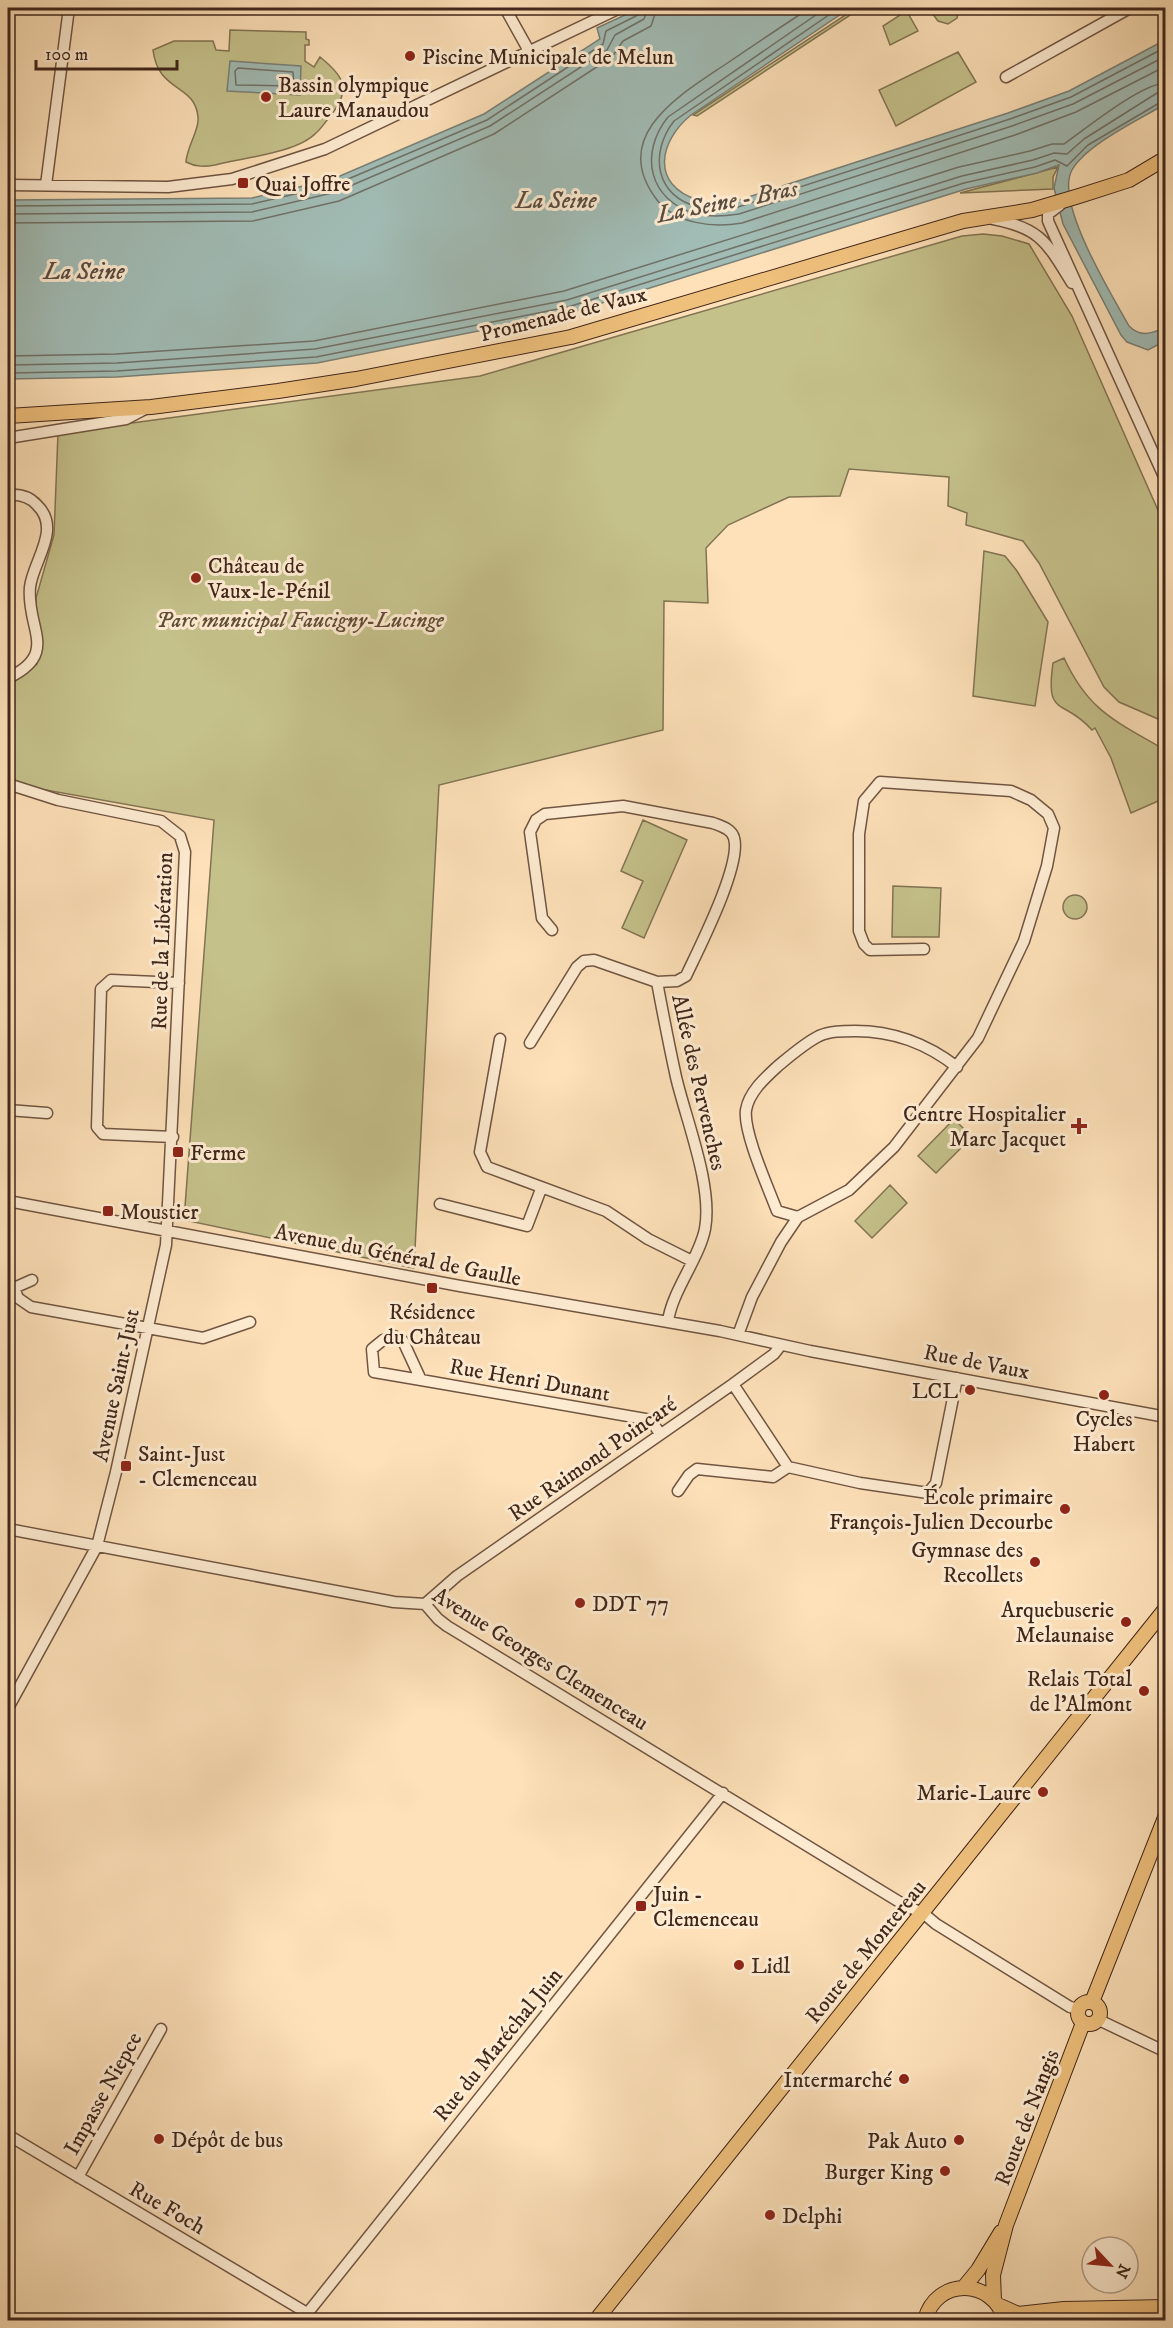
<svg xmlns="http://www.w3.org/2000/svg" width="1173" height="2328" font-family="'IM FELL DW Pica',serif">
	<style>
		.green { fill: #c5c18b; stroke: #827453; stroke-width: 1.5 }
		.water { fill: #a1bcb5; stroke: #7a8077; stroke-width: 1.5 }
		.lines { fill: none; stroke-linecap: round; stroke-linejoin: round }
		.shore { stroke: #707168; stroke-width: 1.5 }
		.minor-casing { stroke: #705542; stroke-width: 13 }
		.major-casing { stroke: #40261b; stroke-width: 16 }
		.minor { stroke: #feecd2; stroke-width: 10 }
		.major { stroke: #efc07c; stroke-width: 14 }
		.poi-dot { fill: #8f2418; stroke: #feecd2; stroke-width: 2 }
		.labels { text-anchor: middle; stroke-width: 6; stroke-linejoin: round; paint-order: stroke }
		.poi-label { font-size: 22px; fill: #40261b; stroke: #feecd2; text-anchor: start }
		.street-label { font-size: 22px; fill: #40261b; stroke: #feecd2 }
		.park-label { font-size: 22px; font-style: italic; fill: #614d37; stroke: #feecd2 }
		.water-label { font-size: 24px; font-style: italic; fill: #584c42; stroke: #feecd2 }
	</style>
	<rect width="100%" height="100%" fill="#fee1b9"/>
	<filter id="stains"><feTurbulence type="fractalNoise" baseFrequency=".00333" numOctaves="4"/><feColorMatrix values="0 0 0 0 .2 0 0 0 0 .09 0 0 0 0 .02 0 0 0 .5 -.17"/></filter>
	<radialGradient id="worn" r=".72"><stop offset=".6" stop-color="#630" stop-opacity="0"/><stop offset="1" stop-color="#630" stop-opacity=".3"/></radialGradient>
	<!-- green -->
	<path class="green" d="M856,8H861L697,116L693,115Z
		M932,8H957L959,10L957,18L948,24L938,21L932,13Z
		M903,13L909,15L918,31L890,45L883,26Z
		M230,30L306,32V39L309,40V45H305V61L314,67L320,57C341,74 352,87 334,111C328,118 323,127 316,133C297,153 242,158 215,165C204,167 196,167 186,162C187,146 200,129 198,117C195,83 158,93 153,50L174,41H213L216,50L229,51Z
		M958,52L976,82L896,126L879,90Z
		M1058,167L1053,177V189L960,193Z
		M983,234L1002,236L1029,244L1072,316L1165,526V722L1119,702L1104,687L1039,563L1023,541L966,525L967,513L948,506L949,477L849,469L840,496L789,497L728,525L706,548L708,603L664,601L663,730L439,785L414,1268L184,1220L214,820L29,787L8,780V685L37,664L36,598L54,535L58,433L480,376L962,236Z
		M984,551L1005,556L1017,571L1048,622L1035,706L973,696Z
		M1064,658C1089,712 1116,721 1165,750V798L1131,813L1111,758L1095,728L1092,730C1063,697 1045,719 1053,663Z
		M643,820L687,840L644,938L622,928L643,881L621,871Z
		M893,886L941,888L939,937H892Z
		M1063 907a12 12 0 1 1 24 0a12 12 0 1 1-24 0Z
		M954,1119L972,1137L936,1173L918,1156Z
		M890,1185L907,1203L872,1238L855,1221Z"/>
	<!-- water -->
	<path class="water" d="M640,8H850L691,115C659,141 650,185 698,200C710,203 724,202 736,201L1008,113L1069,91L1165,40V104C1139,120 1087,144 1072,170C1054,202 1112,295 1129,326C1141,338 1151,333 1165,328V341L1148,350L1127,342L1121,335L1063,224L1054,188L1059,165L1037,173L966,189L570,313L317,363L117,377L8,379V200L252,198L333,179L484,114L600,39L597,28Z
		M230,61L301,66L300,95L227,91Z"/>
	<g class="lines">
		<!-- shore -->
		<path class="shore" d="M810,8C782,26 754,45 726,64C680,95 608,136 657,200C676,224 713,228 742,223L1015,135L1076,112L1166,66
			M826,8L668,117C639,153 648,201 697,214C709,217 726,216 739,214L1012,126L1073,104L1166,56
			M839,8L674,121C649,153 655,197 699,207C711,209 726,208 738,207L1010,119L1071,97L1166,47
			M238,68L293,72L294,86L236,85L235,71Z
			M8,206L252,204L334,185L487,120L603,44L606,31L638,15L641,8
			M8,214L252,212L336,192L490,126L607,50L615,35L644,19L648,8
			M8,223L253,221L339,201L494,134L612,57L623,41L651,26L657,8
			M8,356L116,354L314,341L564,291L959,167L1030,151L1052,144H1064C1085,129 1142,83 1166,83
			M8,365L117,363L315,349L567,300L962,176L1033,160L1054,153L1067,154L1084,139L1157,93L1166,92
			M8,373L117,371L316,357L568,307L964,183L1035,167L1055,160L1067,166L1088,145L1166,99"/>
		<!-- minor casing -->
		<g class="minor-casing">
			<path id="minor" d="M505,8L529,51
				M1006,77L1130,8
				M8,185L168,187L232,179L325,149L620,8
				M46,185L69,8
				M1060,205L1048,214V221L1166,481
				M993,219C1041,228 1047,243 1072,283
				M8,438L126,419L145,409
				M8,495C19,494 29,496 37,505C62,529 33,561 30,587C26,629 60,653 8,678
				M8,784L58,800L161,821L180,836L185,852L166,1245L116,1472L97,1546L8,1708
				M552,930L542,918L530,832L536,820L545,814L623,806L713,823C721,826 732,829 734,838C742,865 698,950 686,976L677,981L657,982
				M500,1039L480,1152L487,1167L606,1211L648,1239L692,1261
				M530,1043L577,967L584,961L594,960L657,982C663,1014 669,1045 676,1077C686,1120 713,1186 705,1229C699,1259 671,1293 668,1322
				M8,1110L47,1113
				M173,1137L103,1134L97,1127L101,989L111,980L179,983
				M8,1201L460,1286L720,1331L810,1351L1166,1417
				M440,1204L527,1226L541,1189
				M798,1217L777,1211C768,1187 743,1132 746,1110C749,1092 765,1078 778,1066C790,1056 805,1043 819,1036C830,1031 843,1031 855,1031C894,1031 926,1043 957,1067
				M32,1280L14,1288L18,1298L31,1307L203,1338L250,1322
				M738,1335L752,1297L781,1242L798,1217L849,1190L894,1147L978,1038L1024,941L1047,866L1054,828L1048,814L1031,800L1011,791L880,782L864,801L859,834V931L864,944L870,950L924,949
				M421,1380L374,1372L372,1349L383,1340L394,1336L403,1341L421,1380L651,1420L660,1434
				M733,1384L788,1467
				M788,1467L860,1483L928,1493L936,1483L957,1378
				M678,1491L689,1475L697,1469L773,1477L788,1467
				M8,1529L394,1602L425,1604
				M425,1604L438,1619L447,1626L906,1906L923,1913L936,1924L1070,2007L1079,2009
				M425,1604L457,1576L733,1384L774,1354L781,1345
				M1099,2020L1166,2052
				M8,2135L307,2313
				M78,2177L161,2029
				M302,2320L723,1793"/>
		</g>
		<!-- major casing -->
		<g class="major-casing">
			<path id="major" d="M8,416L151,407L278,391L356,379L571,337L963,221L1032,210L1079,196L1129,180L1166,158
				M1078 2013a11 11 0 1 1 22 0a11 11 0 1 1-22 0Z
				M1092,2002L1166,1815
				M964,2287L978,2270L1001,2232
				M994,2300L993,2275L1006,2225L1083,2023
				M998,2305L1018,2314L1064,2309L1166,2307
				M596,2320L1166,1608
				M925,2320C936,2277 993,2278 1005,2320"/>
		</g>
		<!-- minor -->
		<use href="#minor" class="minor"/>
		<!-- major -->
		<use href="#major" class="major"/>
	</g>
	<!-- markers -->
	<g class="poi-dot">
		<circle cx="410" cy="56" r="6"/>
		<circle cx="266" cy="97" r="6"/>
		<rect x="237" y="177" width="12" height="12" rx="3"/>
		<circle cx="196" cy="578" r="6"/>
		<path d="M1076 1117h6v6h6v6h-6v6h-6v-6h-6v-6h6z"/>
		<rect x="172" y="1146" width="12" height="12" rx="3"/>
		<rect x="102" y="1205" width="12" height="12" rx="3"/>
		<rect x="426" y="1282" width="12" height="12" rx="3"/>
		<circle cx="970" cy="1390" r="6"/>
		<circle cx="1104" cy="1395" r="6"/>
		<rect x="120" y="1460" width="12" height="12" rx="3"/>
		<circle cx="1065" cy="1509" r="6"/>
		<circle cx="1035" cy="1562" r="6"/>
		<circle cx="580" cy="1603" r="6"/>
		<circle cx="1126" cy="1622" r="6"/>
		<circle cx="1144" cy="1691" r="6"/>
		<circle cx="1043" cy="1792" r="6"/>
		<rect x="635" y="1900" width="12" height="12" rx="3"/>
		<circle cx="739" cy="1965" r="6"/>
		<circle cx="904" cy="2079" r="6"/>
		<circle cx="159" cy="2139" r="6"/>
		<circle cx="959" cy="2140" r="6"/>
		<circle cx="945" cy="2171" r="6"/>
		<circle cx="770" cy="2215" r="6"/>
	</g>
	<g class="labels">
		<!-- poi labels -->
		<g class="poi-label">
			<text x="422" y="64">Piscine Municipale de Melun</text>
			<text x="278" y="92">Bassin olympique<tspan x="278" dy="25">Laure Manaudou</tspan></text>
			<text x="255" y="191">Quai Joffre</text>
			<text x="208" y="573">Château de<tspan x="208" dy="25">Vaux-le-Pénil</tspan></text>
			<text x="1066" y="1121" text-anchor="end">Centre Hospitalier<tspan x="1066" dy="25">Marc Jacquet</tspan></text>
			<text x="190" y="1160">Ferme</text>
			<text x="120" y="1219">Moustier</text>
			<text x="432" y="1319" text-anchor="middle">Résidence<tspan x="432" dy="25">du Château</tspan></text>
			<text x="958" y="1398" text-anchor="end">LCL</text>
			<text x="1104" y="1426" text-anchor="middle">Cycles<tspan x="1104" dy="25">Habert</tspan></text>
			<text x="138" y="1461">Saint-Just<tspan x="138" dy="25">- Clemenceau</tspan></text>
			<text x="1053" y="1504" text-anchor="end">École primaire<tspan x="1053" dy="25">François-Julien Decourbe</tspan></text>
			<text x="1023" y="1557" text-anchor="end">Gymnase des<tspan x="1023" dy="25">Recollets</tspan></text>
			<text x="592" y="1611">DDT 77</text>
			<text x="1114" y="1617" text-anchor="end">Arquebuserie<tspan x="1114" dy="25">Melaunaise</tspan></text>
			<text x="1132" y="1686" text-anchor="end">Relais Total<tspan x="1132" dy="25">de l'Almont</tspan></text>
			<text x="1031" y="1800" text-anchor="end">Marie-Laure</text>
			<text x="653" y="1901">Juin -<tspan x="653" dy="25">Clemenceau</tspan></text>
			<text x="751" y="1973">Lidl</text>
			<text x="892" y="2087" text-anchor="end">Intermarché</text>
			<text x="171" y="2147">Dépôt de bus</text>
			<text x="947" y="2148" text-anchor="end">Pak Auto</text>
			<text x="933" y="2179" text-anchor="end">Burger King</text>
			<text x="782" y="2223">Delphi</text>
		</g>
		<!-- street labels -->
		<g class="street-label">
			<text transform="translate(563 313) rotate(-14)" y="8">Promenade de Vaux</text>
			<text transform="translate(161 941) rotate(-88)" y="8">Rue de la Libération</text>
			<text transform="translate(700 1082) rotate(77)" y="8">Allée des Pervenches</text>
			<text transform="translate(398 1254) rotate(11)" y="8">Avenue du Général de Gaulle</text>
			<text transform="translate(977 1361) rotate(11)" y="8">Rue de Vaux</text>
			<text transform="translate(530 1379) rotate(10)" y="8">Rue Henri Dunant</text>
			<text transform="translate(115 1385) rotate(-78)" y="8">Avenue Saint-Just</text>
			<text transform="translate(592 1458) rotate(-35)" y="8">Rue Raimond Poincaré</text>
			<text transform="translate(541 1658) rotate(32)" y="8">Avenue Georges Clemenceau</text>
			<text transform="translate(865 1951) rotate(-51)" y="8">Route de Montereau</text>
			<text transform="translate(497 2044) rotate(-51)" y="8">Rue du Maréchal Juin</text>
			<text transform="translate(102 2093) rotate(-61)" y="8">Impasse Niepce</text>
			<text transform="translate(1026 2117) rotate(-69)" y="8">Route de Nangis</text>
			<text transform="translate(168 2207) rotate(30)" y="8">Rue Foch</text>
		</g>
		<!-- park labels -->
		<g class="park-label">
			<text x="300" y="627">Parc municipal Faucigny-Lucinge</text>
		</g>
		<!-- water labels -->
		<g class="water-label">
			<text x="556" y="208">La Seine</text>
			<text transform="translate(727 201) rotate(-11)" y="8">La Seine - Bras</text>
			<text x="84" y="279">La Seine</text>
		</g>
	</g>
	<!-- margin -->
	<rect width="1173" height="2328" fill="none" stroke="#fee1b9" stroke-width="30"/>
	<rect x="9" y="9" width="1155" height="2310" fill="none" stroke="#40261b" stroke-width="3"/>
	<rect x="15" y="15" width="1143" height="2298" fill="none" stroke="#40261b" stroke-width="1.5"/>
	<!-- north arrow -->
	<g transform="translate(1110 2265) rotate(116)"><circle r="28" fill="#feecd2" stroke="#b29d89" stroke-width="1.5"/>
	<path d="M0-4.5L10 22L0 15L-10 22Z" fill="#8f2418"/>
	<text y="-9" font-size="16" font-weight="bold" text-anchor="middle" fill="#40261b">N</text>
	</g>
	<!-- scale -->
	<path d="M36 60v9h141v-9" fill="none" stroke="#40261b" stroke-width="3"/>
	<text x="45" y="60" font-size="18" fill="#40261b" stroke="#feecd2" stroke-width="4.5" paint-order="stroke">100 m</text>
	<rect width="100%" height="100%" filter="url(#stains)"/>
	<rect width="100%" height="100%" fill="url(#worn)"/>
</svg>
